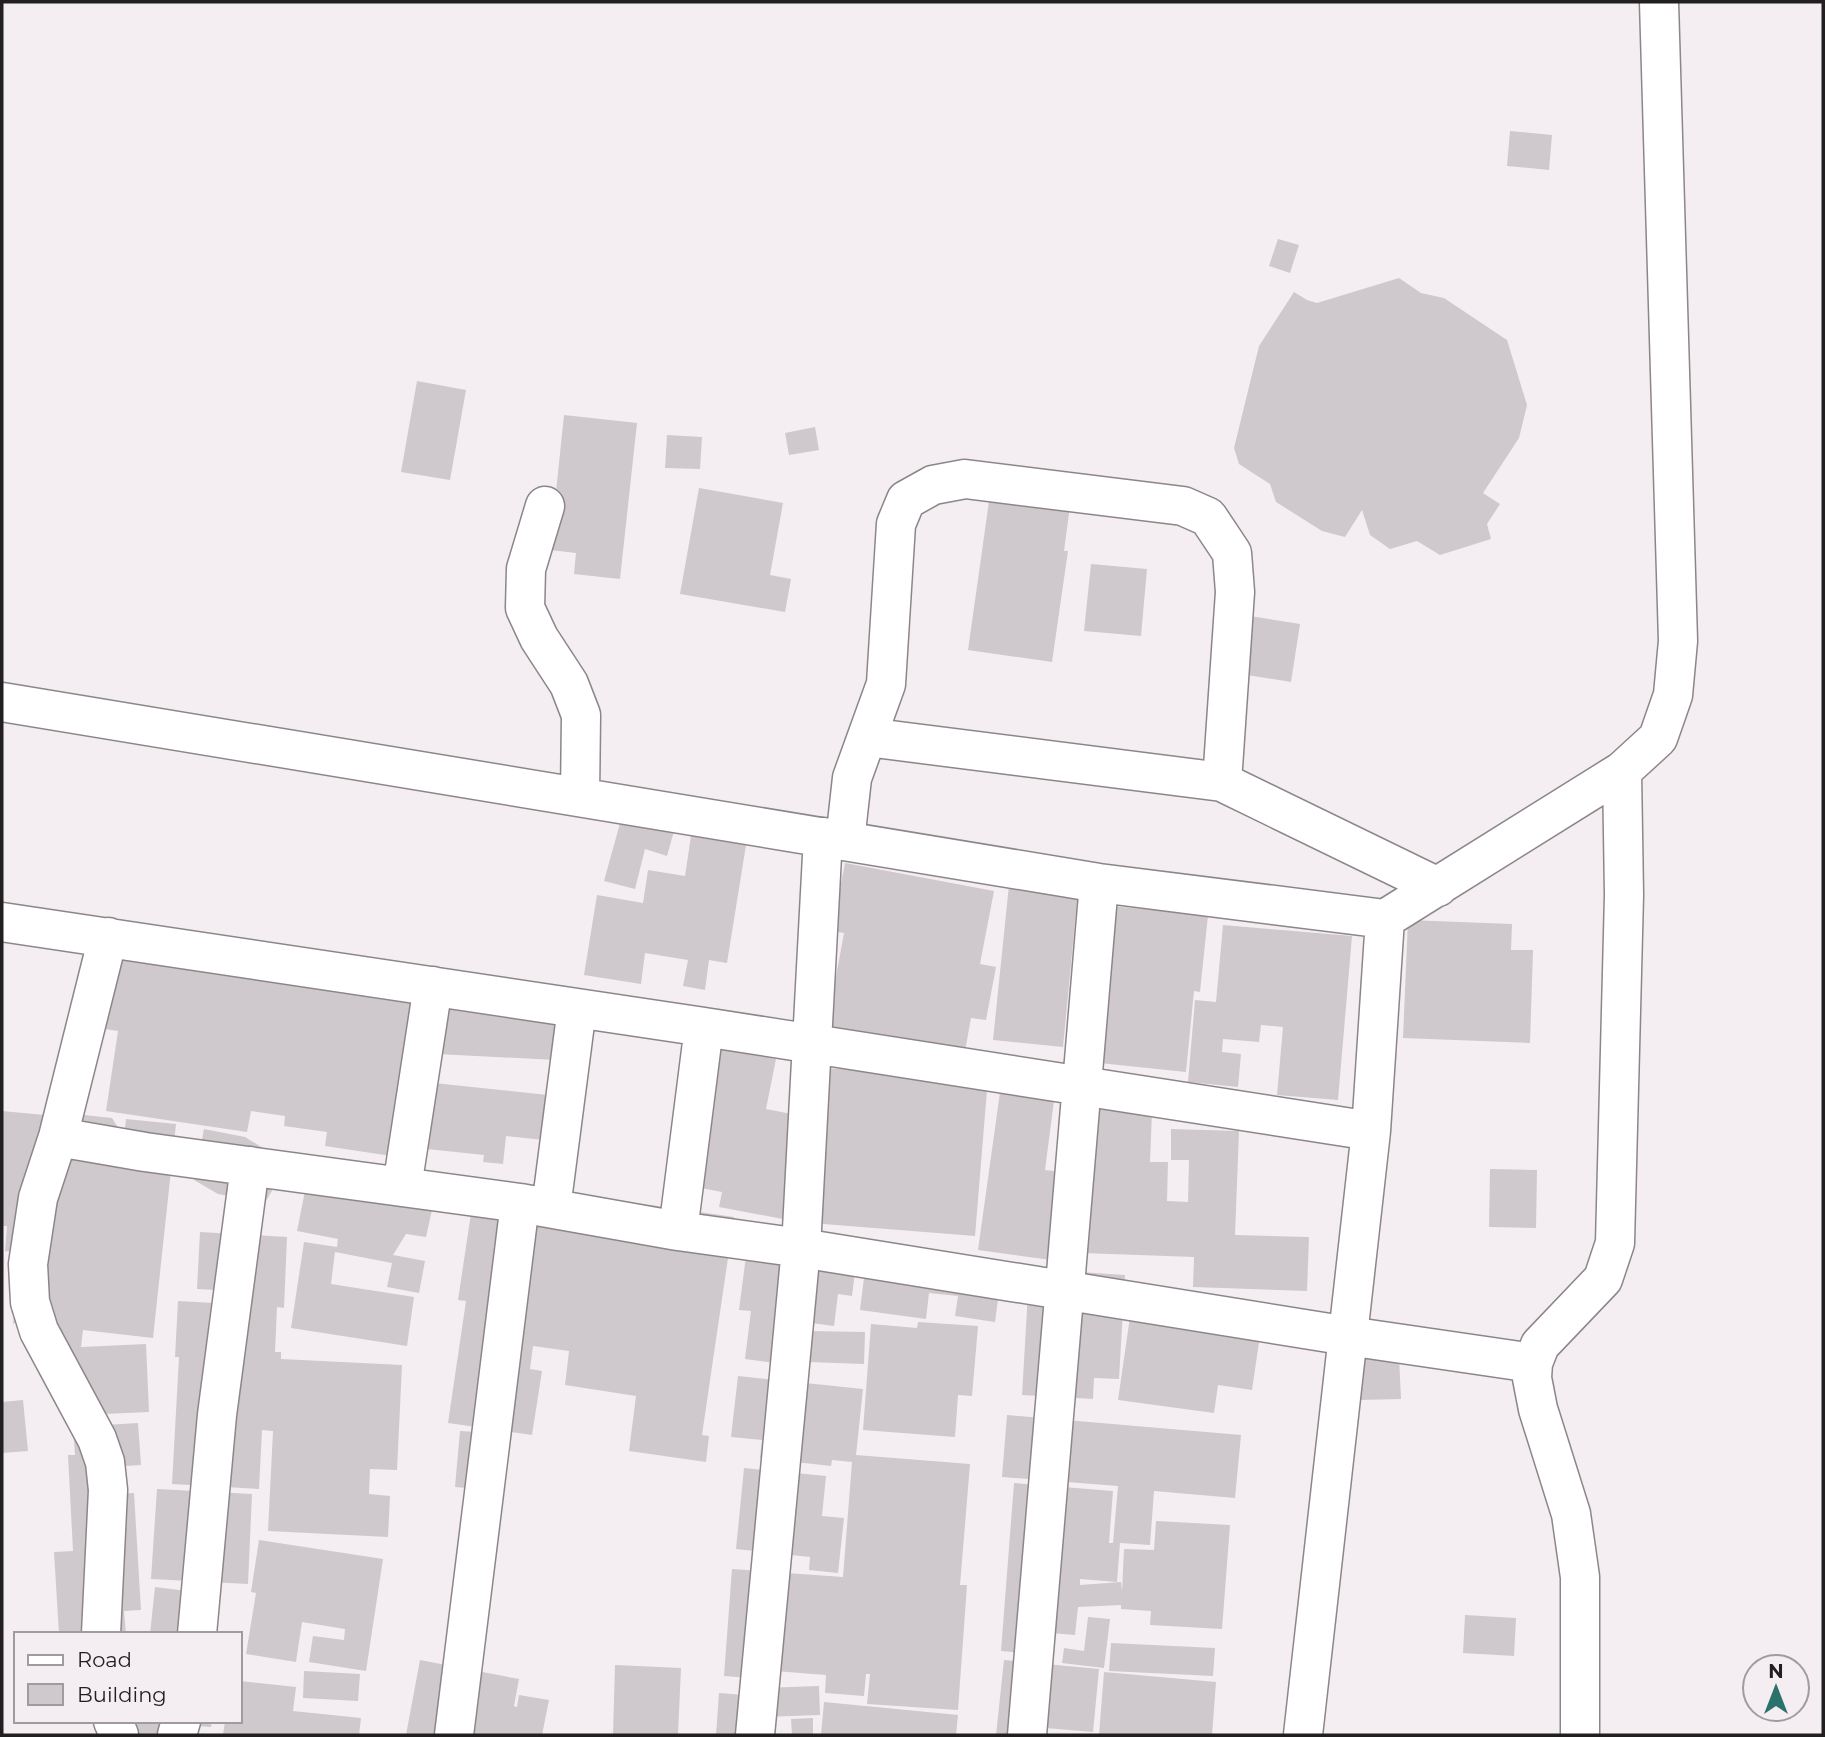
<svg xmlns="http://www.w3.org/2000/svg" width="1825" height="1737" font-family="Montserrat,sans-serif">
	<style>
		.building { fill: #cfc8cd }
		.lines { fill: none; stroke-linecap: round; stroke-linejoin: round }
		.street-casing { stroke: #8c868a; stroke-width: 41 }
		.street { stroke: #fff; stroke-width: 38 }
	</style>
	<rect width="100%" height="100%" fill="#f4eef2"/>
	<!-- building -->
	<path class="building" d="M1510,131L1552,135L1549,170L1507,166Z
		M1278,239L1299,245L1290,273L1269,266Z
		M1399,278L1421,293L1444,298L1507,340L1527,405L1519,438L1483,493L1500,504L1487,524L1491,539L1440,555L1417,541L1390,549L1370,535L1362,510L1345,537L1322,531L1276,502L1270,484L1239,464L1234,448L1259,346L1294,292L1307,300L1317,303Z
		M417,381L466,390L450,480L401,472Z
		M564,415L637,423L620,579L574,574L576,553L550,550Z
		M815,427L819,450L789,455L785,433Z
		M667,435L702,437L700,469L665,468Z
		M992,480L1072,491L1064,551H1068L1052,662L968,650Z
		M699,488L783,503L770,575L791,579L785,612L680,594Z
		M1091,564L1147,569L1141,636L1084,631Z
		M1232,613L1300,624L1291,682L1223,671Z
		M622,816L674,831L667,856L645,849L635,889L604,881Z
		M691,836L746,845L727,963L709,960L705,990L683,986L688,960L645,953L641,984L584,975L597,895L643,903L648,870L685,876Z
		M845,863L994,891L980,964L996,967L986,1020L971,1018L965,1051L827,1026L844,933L832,931Z
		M1009,885L1078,891L1063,1047L993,1040Z
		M1111,906L1208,915L1200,992L1194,991L1186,1072L1090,1062Z
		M1408,920L1512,924L1511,950H1533L1530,1043L1403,1038Z
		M1223,925L1352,936L1338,1100L1277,1095L1283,1027L1261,1025L1259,1042L1223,1039L1222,1052L1241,1054L1238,1087L1188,1082L1195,1000L1216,1002Z
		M110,950L416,996L398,1157L325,1146L327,1132L284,1126L285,1116L251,1111L247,1132L106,1111L118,1031L98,1028Z
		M439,1006L559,1012L556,1060L437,1054Z
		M715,1047L776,1059L766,1109L802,1116L783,1219L719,1207L722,1192L690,1186Z
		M824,1068L988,1078L975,1236L811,1223Z
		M434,1083L548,1095L544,1140L506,1136L503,1164L483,1162L484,1155L427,1149Z
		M1001,1085L1055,1093L1045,1170L1063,1172L1051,1260L978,1250Z
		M1087,1109L1152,1111L1150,1162H1168L1167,1201L1188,1202L1189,1160H1171V1129L1239,1131L1235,1235L1309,1237L1307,1291L1193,1287L1194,1257L1082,1253Z
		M2,1111L66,1117V1113L112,1118L124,1137L126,1119L176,1124L153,1338L83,1330L81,1347L146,1344L149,1412L81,1415L41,1307L13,1324L20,1263L40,1255L5,1251L7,1226H2Z
		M204,1129L245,1137L263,1148L432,1180V1210L426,1237L406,1234L393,1255L425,1261L419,1293L387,1287L392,1263L335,1252L331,1284L414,1297L407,1346L291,1328L304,1242L337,1247L338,1239L297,1231L307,1181L278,1164L273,1189L254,1221L241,1198L218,1194L194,1180Z
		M1490,1169L1537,1170L1536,1228L1489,1227Z
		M476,1180L734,1217L702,1435L709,1436L706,1462L629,1451L636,1396L565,1385L569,1351L533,1346L530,1369L542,1371L532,1435L448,1423L466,1301L458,1300Z
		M750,1225L859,1238L852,1296L838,1294L834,1326L789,1320L784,1364L745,1359L751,1311L739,1310Z
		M200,1232L287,1237L284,1308L277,1307L275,1352H281V1359L402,1365L397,1470L370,1469L369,1494L390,1496L388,1537L268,1531L273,1431L262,1430L259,1489L172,1484L179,1357H175L178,1301L250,1305L251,1292L197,1289Z
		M868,1245L1003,1262L995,1322L955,1316L958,1296L929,1293L926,1319L860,1310Z
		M1065,1271L1125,1275L1119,1379L1094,1378L1093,1399L1022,1395L1029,1275Z
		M1134,1289L1264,1308L1252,1390L1218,1385L1214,1413L1118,1400Z
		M918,1322L978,1326L972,1396L958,1395L955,1437L863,1430L871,1324L917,1328Z
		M809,1331L865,1332L864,1364L808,1362Z
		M1357,1356H1399L1401,1399L1358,1400Z
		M738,1376L863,1389L856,1455L970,1464L960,1585H967L958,1710L867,1704L870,1674H866L864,1696L825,1693L826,1675L750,1669V1678L724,1676L732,1569L843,1577L852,1462L832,1460L831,1466L760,1458L762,1440L731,1437Z
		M23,1400L28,1451L2,1453V1402Z
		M1007,1415L1241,1435L1235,1498L1154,1491L1150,1545L1120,1543L1117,1582L1080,1579V1585L1121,1582L1122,1591L1124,1549L1154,1550L1156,1521L1230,1525L1222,1629L1150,1625L1151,1611L1121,1609V1605L1078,1607L1075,1635L1039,1632L1037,1654L1001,1651L1014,1483L1113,1491L1109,1543H1113L1118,1486L1002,1477Z
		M138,1423L141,1465L111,1467L112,1494L134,1493L141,1610L124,1611L126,1634H59L54,1552L73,1551L68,1455H75L73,1427Z
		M460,1431L493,1433L488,1490L455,1487Z
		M744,1468L826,1476L822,1516L844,1518L838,1573L809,1570L810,1557L736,1549Z
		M157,1489L252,1494L248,1584L151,1579Z
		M259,1540L383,1559L366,1671L309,1662L313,1636L344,1640L345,1629L302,1622L296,1662L246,1654L256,1593L251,1592Z
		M155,1587L187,1591L182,1634H150Z
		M1465,1615L1516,1618L1514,1656L1463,1653Z
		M1088,1617L1110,1619L1104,1668L1062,1663L1064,1648L1084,1651Z
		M1111,1643L1215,1648L1213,1676L1109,1671Z
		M420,1660L519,1679L514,1706L517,1707L519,1695L549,1700L542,1735H406Z
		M1004,1660L1099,1669L1093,1732L1022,1726L1021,1735H996Z
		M615,1665L681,1668L678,1735H613Z
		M304,1671L360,1674L358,1701L303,1698Z
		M1104,1672L1216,1682L1212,1735H1099Z
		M240,1681L296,1687L293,1711L361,1718L359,1735H223L225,1721H240Z
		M819,1686L820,1715L760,1717L759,1688Z
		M719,1693L756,1696L753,1735H716Z
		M824,1702L958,1715L956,1735H821Z
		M813,1718V1735H792L791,1719Z
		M122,1721H212L211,1727L182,1725L181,1735H120Z"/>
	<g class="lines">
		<!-- street casing -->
		<g class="street-casing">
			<path id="street" d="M545,506L526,569L525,608L539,638L569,684L581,715L580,797
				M2,702L1099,883L1385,919L1371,1131L1303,1735
				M867,737L1222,782L1438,887
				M845,841L852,778L886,684L896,524L906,500L933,485L965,479L1183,506L1208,517L1232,553L1235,592L1222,782
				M1385,919L1622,771L1658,738L1673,695L1678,641L1659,2
				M2,922L704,1027L1371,1131
				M58,1137L145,1152L520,1203L678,1231L801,1248L1348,1336L1533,1363
				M402,1187L433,986
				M551,1208L577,1008
				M678,1231L704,1027
				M101,1634L108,1490L105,1462L97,1439L39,1331L30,1302L28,1264L38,1198L58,1137L108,937
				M197,1634L217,1415L250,1166
				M113,1721L119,1735
				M177,1735L181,1721
				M454,1735L520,1203
				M755,1735L801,1248L823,837
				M1027,1735L1099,883
				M1580,1735V1577L1571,1514L1538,1409L1532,1378L1533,1363L1540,1345L1603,1279L1615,1243L1624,895L1622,771"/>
		</g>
		<!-- street -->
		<use href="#street" class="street"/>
	</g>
	<!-- border -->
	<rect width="1825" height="1737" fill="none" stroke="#221f21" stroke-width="7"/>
	<!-- legend -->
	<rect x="14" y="1632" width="228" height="91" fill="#f4eef2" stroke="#a09b9e" stroke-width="2"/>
	<rect x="28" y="1655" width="35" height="10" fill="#ffffff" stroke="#a09b9e" stroke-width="2"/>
	<text x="77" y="1667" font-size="21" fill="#221f21">Road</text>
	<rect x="28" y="1684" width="35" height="21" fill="#cfc8cd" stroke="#a09b9e" stroke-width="2"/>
	<text x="77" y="1702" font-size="21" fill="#221f21">Building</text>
	<!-- north arrow -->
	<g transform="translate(1776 1688)"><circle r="33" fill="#f4eef2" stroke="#a09b9e" stroke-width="2"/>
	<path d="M0-5L12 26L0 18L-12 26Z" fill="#2a726b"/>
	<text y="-10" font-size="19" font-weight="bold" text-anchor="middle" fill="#221f21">N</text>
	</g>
</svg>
